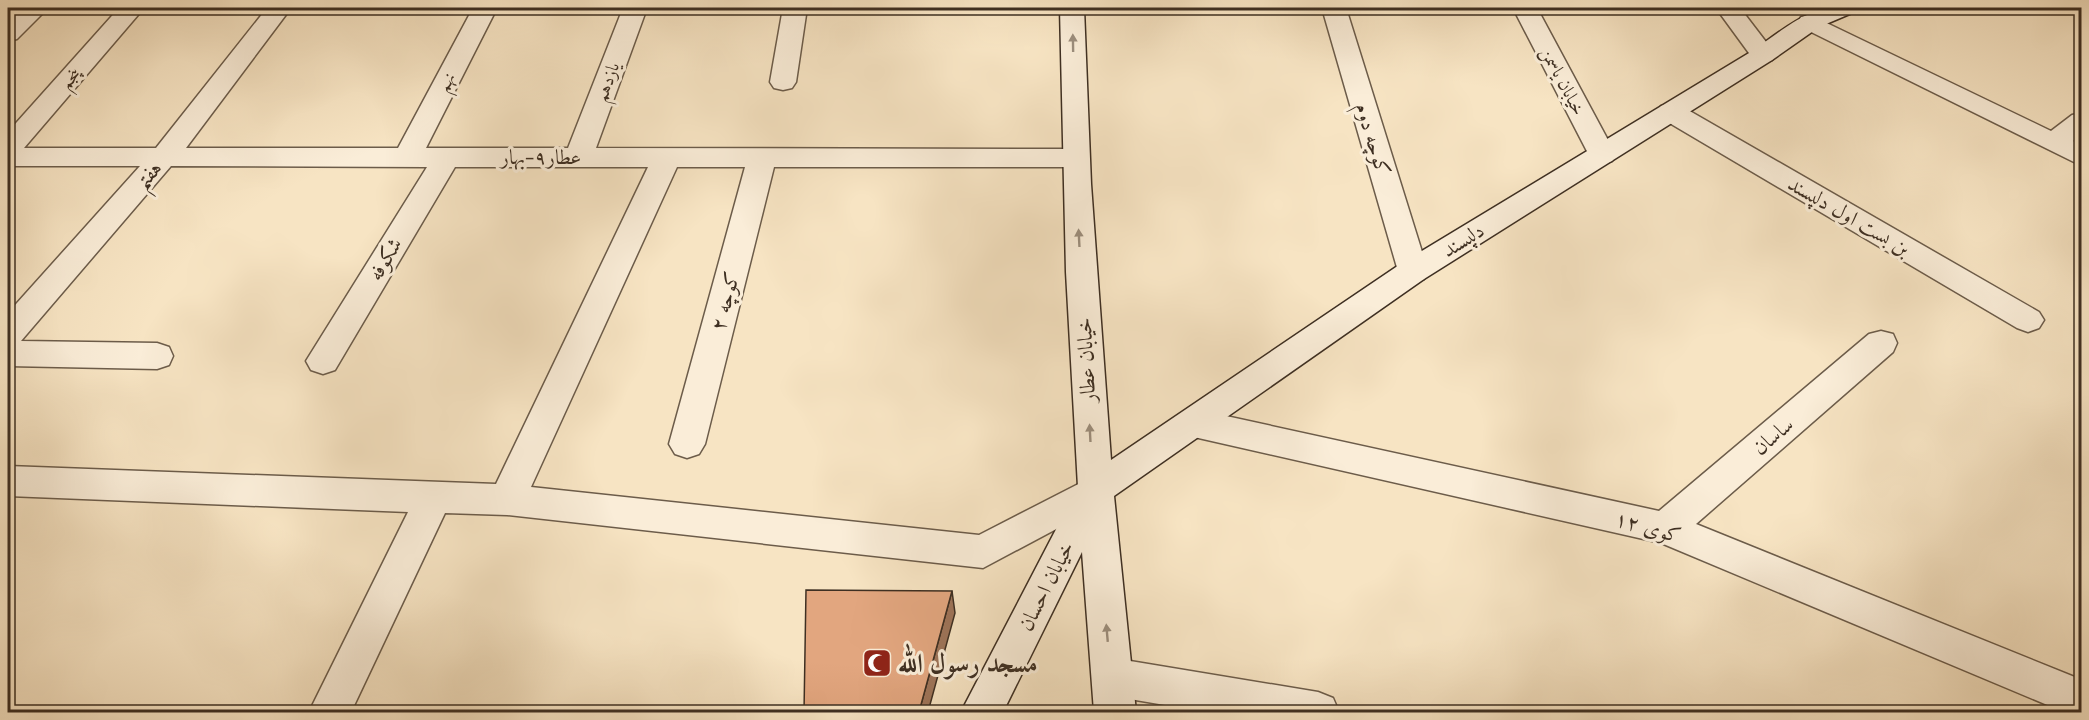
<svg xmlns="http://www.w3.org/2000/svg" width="2089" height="720" font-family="Cardo,Amiri,serif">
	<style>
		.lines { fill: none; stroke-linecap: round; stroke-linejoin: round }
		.street-casing { stroke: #6c5c4a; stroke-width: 3 }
		.secondary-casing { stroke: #3e2f22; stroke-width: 3 }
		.street { fill: #faedd8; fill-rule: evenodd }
		.secondary { fill: #faedd8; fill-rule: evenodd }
		.shaded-wall { fill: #9e7459; stroke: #3e2f22; stroke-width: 1.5 }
		.building { fill: #e2a67f; stroke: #3e2f22; stroke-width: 1.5 }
		.oneway { fill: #9c8e7d }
		.labels { text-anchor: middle; stroke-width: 6; stroke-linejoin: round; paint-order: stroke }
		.far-street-label { font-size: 18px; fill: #3e2f22; stroke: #faedd8 }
		.street-label { font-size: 21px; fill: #3e2f22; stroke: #faedd8 }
		.near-poi-label { font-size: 26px; font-weight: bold; fill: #3e2f22; stroke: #faedd8; text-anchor: start }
	</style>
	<rect width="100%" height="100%" fill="#f7e4c3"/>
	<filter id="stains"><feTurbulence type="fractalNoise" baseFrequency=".00333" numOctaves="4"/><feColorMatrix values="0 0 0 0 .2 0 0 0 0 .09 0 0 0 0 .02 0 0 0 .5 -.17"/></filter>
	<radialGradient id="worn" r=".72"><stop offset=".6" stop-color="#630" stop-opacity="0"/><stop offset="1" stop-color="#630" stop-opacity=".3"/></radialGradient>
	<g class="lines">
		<!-- street casing -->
		<g class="street-casing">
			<path id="street" d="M22,8H48L17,39L8,41V21Z
				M119,8H144L24,148H156L267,8H291L186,148H398L473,8H497L426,148H568L623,8H647L596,148L1074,149L1084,152L1088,158L1084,164L1074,167H774L705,444L699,454L687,458L675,454L669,444L745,167H677L531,487L979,535L1094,476L1107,480L1112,491L1107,502L983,568L507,515L445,513L351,712H309L408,512L8,496V466L496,484L648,167H455L335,370L323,374L311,370L306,361L427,167L171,166L21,341L157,343L169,347L173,356L169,365L157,369L8,366V313L140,166H8V132Z
				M783,8H807L796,82L792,88L783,90L774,88L770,82Z
				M1322,8H1346L1428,271L1424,279L1413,282L1402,279L1398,271Z
				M1513,8H1537L1616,155L1612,161L1602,164L1592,161Z
				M1716,8H1740L1776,55L1772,60L1763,63L1754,60Z
				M1810,15L2051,131L2072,115L2082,113V135L2073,141L2082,145V166L1801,27L1798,22L1801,17Z
				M1671,104L1681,106L2039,312L2044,320L2039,328L2028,332L2017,328L1661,118L1658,112L1661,106Z
				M1881,331L1893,334L1897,343L1893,352L1696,524L2082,680V712H2064L1661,543L1194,437L1182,433L1177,423L1182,413L1194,409L1659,511L1869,334Z
				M1112,658L1318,692L1333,698L1339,712H1206L1112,696L1098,691L1092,677L1098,663Z"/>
		</g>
		<!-- secondary casing -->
		<g class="secondary-casing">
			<path id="secondary" d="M1060,8H1084L1091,184L1111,460L1402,263L1754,50C1788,26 1812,3 1855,8L1852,13L1819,27L1772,60L1424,279L1114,496L1136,712H1094L1082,552L1003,712H961L1078,487L1066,272Z"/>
		</g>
		<!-- street -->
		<use href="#street" class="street"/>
		<!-- secondary -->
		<use href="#secondary" class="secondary"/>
	</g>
	<!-- shaded-wall -->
	<path class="shaded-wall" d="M952,591L955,613L928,712H919Z"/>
	<!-- building -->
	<path class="building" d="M806,590L952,591L919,712H804Z"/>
	<!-- one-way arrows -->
	<defs><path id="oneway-solid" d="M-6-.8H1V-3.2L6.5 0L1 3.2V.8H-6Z" transform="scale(1.5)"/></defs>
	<g class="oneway">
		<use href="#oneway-solid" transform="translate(1073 43) rotate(-91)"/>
		<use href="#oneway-solid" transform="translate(1079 238) rotate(-93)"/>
		<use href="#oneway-solid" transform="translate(1090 433) rotate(-93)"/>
		<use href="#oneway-solid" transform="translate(1107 633) rotate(-95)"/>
	</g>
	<!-- icons -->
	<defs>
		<g id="mosque-square" transform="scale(1.5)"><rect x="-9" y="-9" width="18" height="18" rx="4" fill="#8f2418" stroke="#faedd8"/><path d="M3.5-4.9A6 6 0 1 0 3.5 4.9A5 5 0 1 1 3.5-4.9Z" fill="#fff"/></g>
	</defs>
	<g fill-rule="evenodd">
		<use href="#mosque-square" x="877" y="663"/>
	</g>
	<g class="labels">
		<!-- far-street labels -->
		<g class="far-street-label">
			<text transform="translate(70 78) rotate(-49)" y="6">پنجم</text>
			<text transform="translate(1563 81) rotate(62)" y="6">خیابان یاسمن</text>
			<text transform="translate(446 82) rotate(-62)" y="6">نهم</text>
			<text transform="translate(607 82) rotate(-70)" y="6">یازدهم</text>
		</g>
		<!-- street labels -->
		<g class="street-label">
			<text transform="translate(1373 139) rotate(73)" y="7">کوچه دوم</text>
			<text x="541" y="164">عطار۹-بهار</text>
			<text transform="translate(148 175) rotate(-49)" y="7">هفتم</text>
			<text transform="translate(1849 216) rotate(30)" y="7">بن بست اول دلپسند</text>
			<text transform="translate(1463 240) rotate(-32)" y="7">دلپسند</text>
			<text transform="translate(385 259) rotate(-59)" y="7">شکوفه</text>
			<text transform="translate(725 301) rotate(-75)" y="7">کوچه ۲</text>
			<text transform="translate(1086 360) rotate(-93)" y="7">خیابان عطار</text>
			<text transform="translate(1773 436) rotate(-40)" y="7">ساسان</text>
			<text transform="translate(1648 527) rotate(16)" y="7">کوی ۱۲</text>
			<text transform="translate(1046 586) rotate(-63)" y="7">خیابان احسان</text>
		</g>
		<!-- near-poi labels -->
		<g class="near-poi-label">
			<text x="898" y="672">مسجد رسول الله</text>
		</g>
	</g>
	<!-- margin -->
	<rect width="2089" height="720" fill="none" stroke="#f7e4c3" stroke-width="30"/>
	<rect x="9" y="9" width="2071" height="702" fill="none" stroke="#3e2f22" stroke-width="3"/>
	<rect x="15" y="15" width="2059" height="690" fill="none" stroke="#3e2f22" stroke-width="1.5"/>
	<rect width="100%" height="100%" filter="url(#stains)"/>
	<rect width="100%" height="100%" fill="url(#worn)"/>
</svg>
